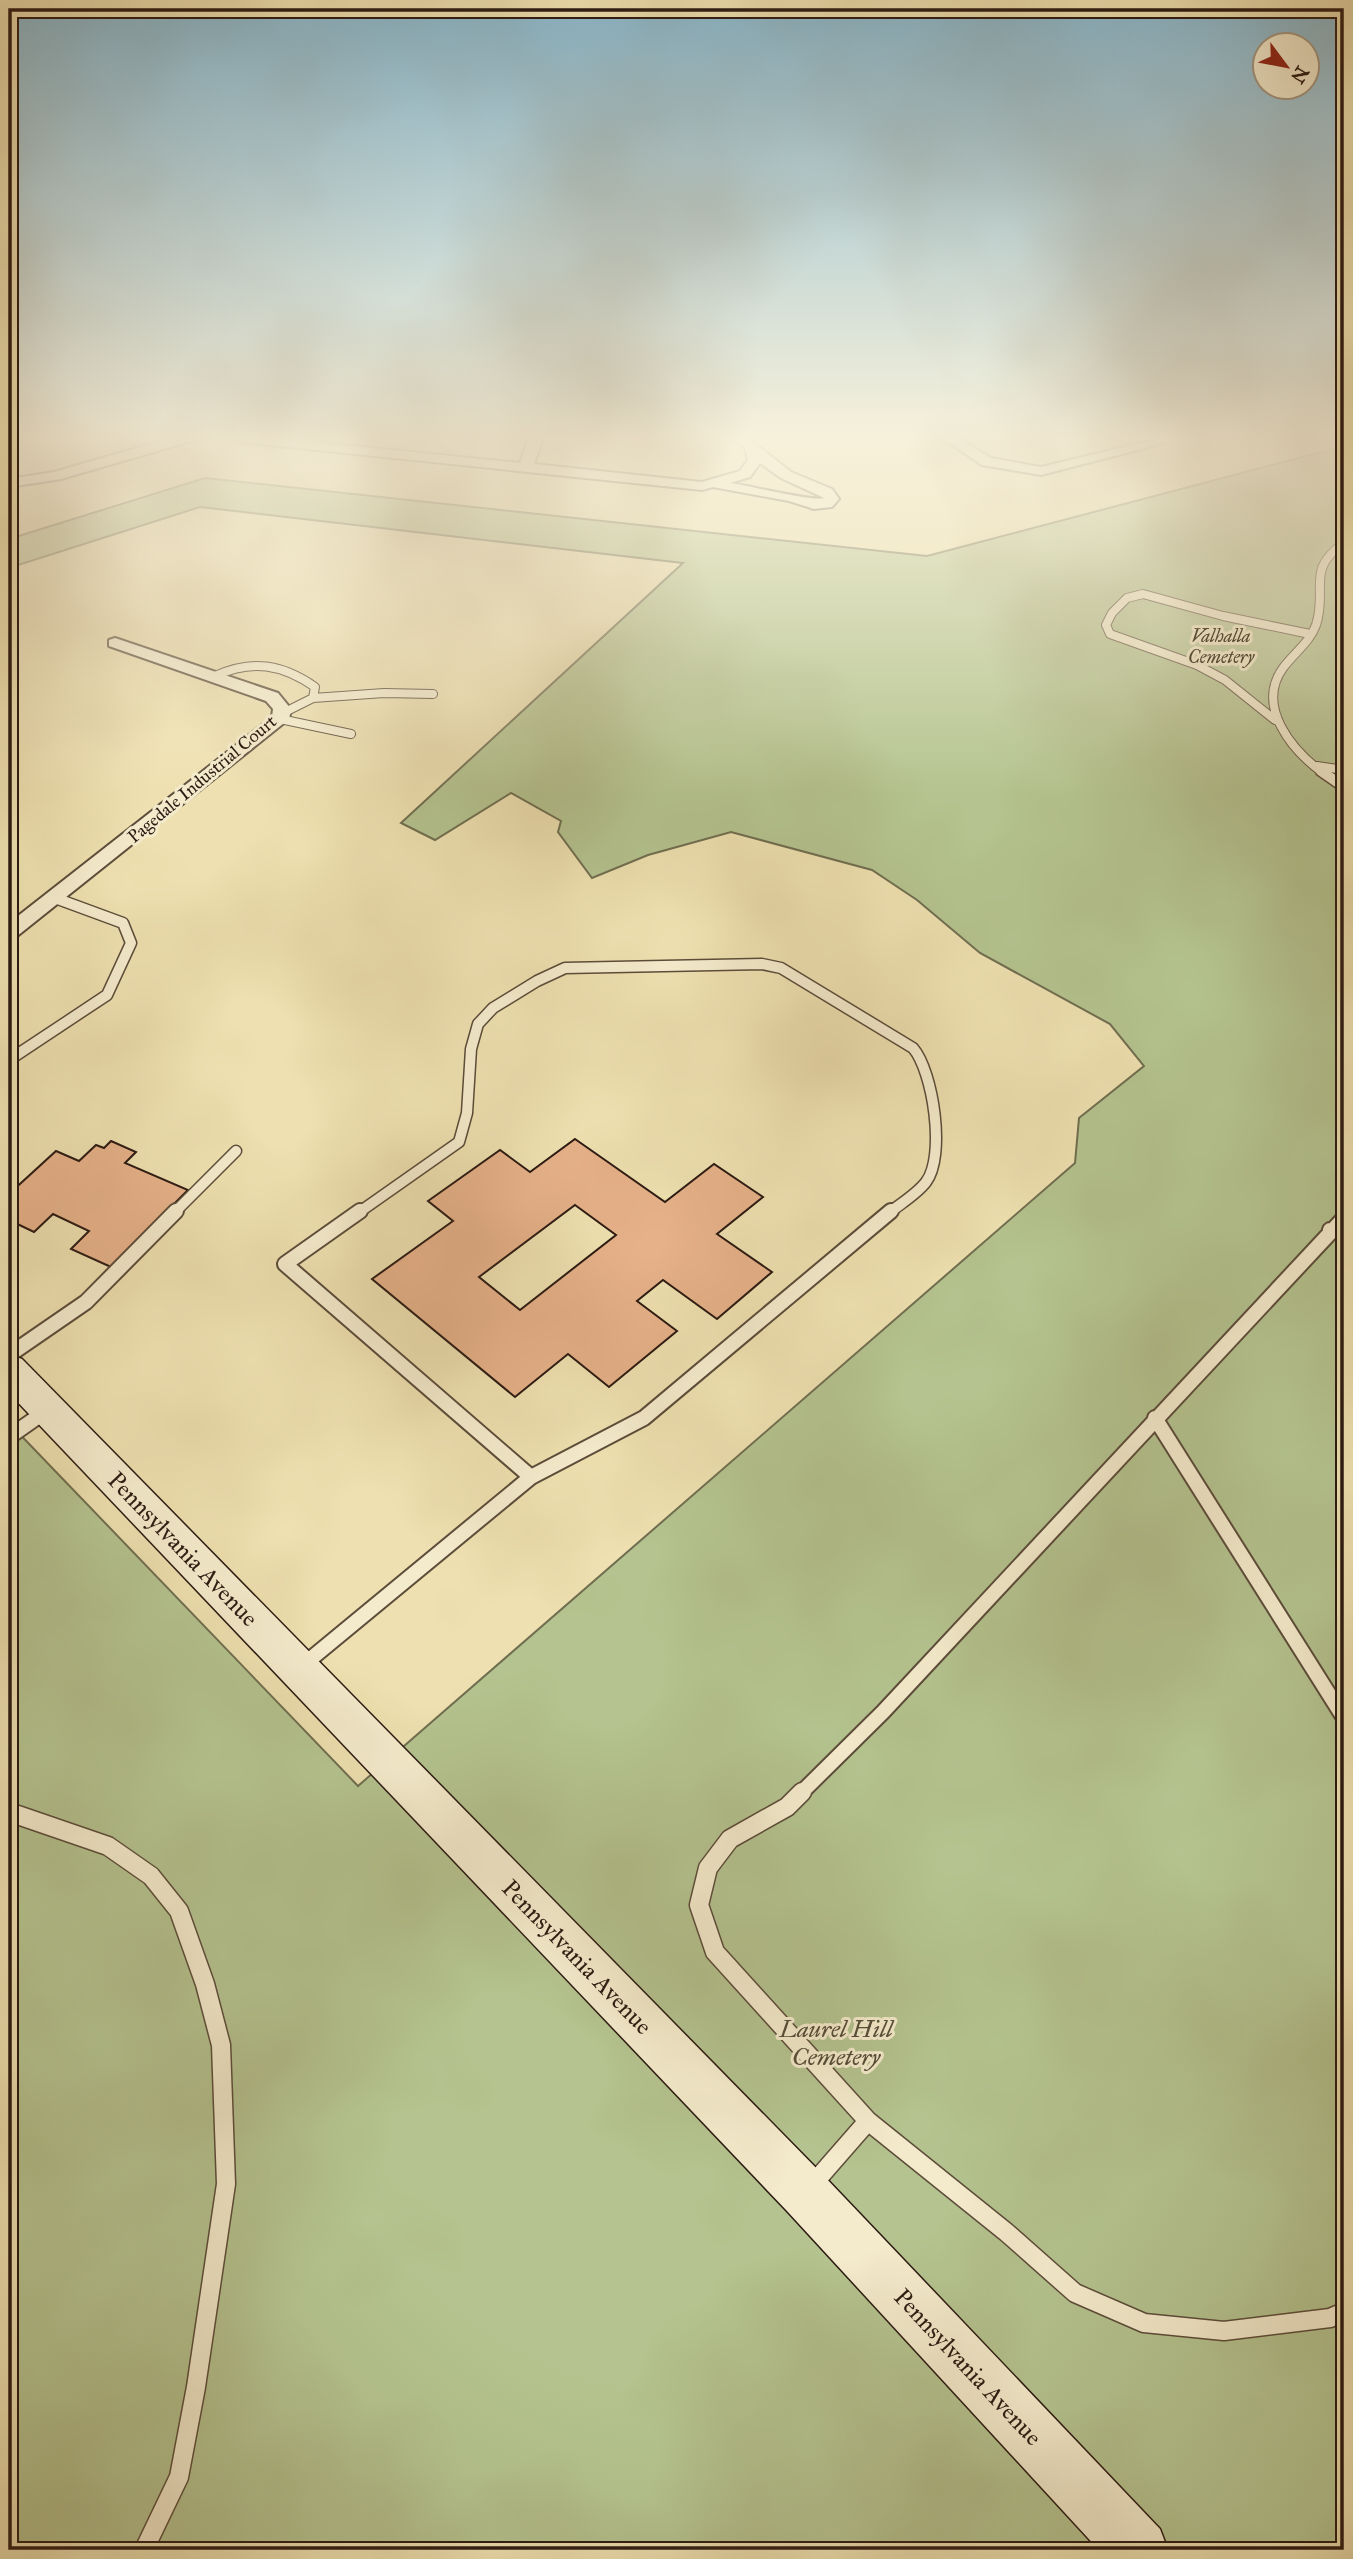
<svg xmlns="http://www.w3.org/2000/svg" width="1353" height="2559" font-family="'IM FELL Great Primer',serif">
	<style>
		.green { fill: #b4c38f; stroke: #706e50; stroke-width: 2 }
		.building { fill: #e6b189; stroke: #2b1a12; stroke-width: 2; fill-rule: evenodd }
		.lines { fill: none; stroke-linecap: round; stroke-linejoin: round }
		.lane-far3-casing { stroke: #5c4c3a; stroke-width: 10 }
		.lane-far2-casing { stroke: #5c4c3a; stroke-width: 13 }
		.lane-far1-casing { stroke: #5c4c3a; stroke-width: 18 }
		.lane-casing { stroke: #5c4c3a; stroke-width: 21 }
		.street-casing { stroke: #5c4c3a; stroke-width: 4 }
		.secondary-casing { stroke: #2b1a12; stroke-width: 3 }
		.lane-far3 { stroke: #f4ebcc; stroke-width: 8 }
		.lane-far2 { stroke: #f4ebcc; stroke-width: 10 }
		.lane-far1 { stroke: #f4ebcc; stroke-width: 14 }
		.lane { stroke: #f4ebcc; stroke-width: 18 }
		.street { fill: #f4ebcc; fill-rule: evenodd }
		.secondary { fill: #f4ebcc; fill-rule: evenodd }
		.labels { text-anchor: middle; stroke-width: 6; stroke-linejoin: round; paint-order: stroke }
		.far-park-label { font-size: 18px; font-style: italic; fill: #544d38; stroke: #f4ebcc }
		.far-street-label { font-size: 18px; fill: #2b1a12; stroke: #f4ebcc }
		.near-street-label { font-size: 24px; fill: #2b1a12; stroke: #f4ebcc }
		.near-park-label { font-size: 24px; font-style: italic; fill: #544d38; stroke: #f4ebcc }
	</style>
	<rect width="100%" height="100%" fill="#eee0b0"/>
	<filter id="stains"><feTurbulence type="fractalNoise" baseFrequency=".00286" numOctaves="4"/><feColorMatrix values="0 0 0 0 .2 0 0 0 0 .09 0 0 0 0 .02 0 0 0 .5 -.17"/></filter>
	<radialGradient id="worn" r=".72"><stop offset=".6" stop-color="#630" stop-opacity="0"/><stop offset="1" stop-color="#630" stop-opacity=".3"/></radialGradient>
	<!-- green -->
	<path class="green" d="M1344,446V2550H9V1423L358,1786L1075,1163L1079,1118L1144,1066L1110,1024L980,953L917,900L872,870L731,832L648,855L592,878L558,832L561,821L511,793L435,840L401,823L683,563L200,507L9,568V539L205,478L927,556Z"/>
	<!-- building -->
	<path class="building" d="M575,1139L665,1202L714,1164L763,1197L717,1234L772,1272L717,1319L663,1280L637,1301L677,1331L609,1387L568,1354L515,1397L372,1279L453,1221L428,1201L500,1150L530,1172ZM575,1205L616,1235L520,1310L479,1277Z
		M111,1141L136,1152L125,1163L188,1190L111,1267L71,1249L89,1231L53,1214L34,1232L9,1220V1194L56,1151L79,1161L96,1145L104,1148Z"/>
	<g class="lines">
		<!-- lane-far3 casing -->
		<g class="lane-far3-casing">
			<path id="lane-far3" d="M215,676C252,659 282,664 315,687L313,698
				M281,714L313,698L384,693L433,694
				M280,719L351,734
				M1275,720L1225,680L1197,665L1110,634L1106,625L1112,613L1127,598L1143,594L1223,616L1310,634
				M1317,766L1344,770
				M1323,773C1293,751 1255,707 1283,668C1294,653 1310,642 1316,625C1328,588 1305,570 1344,543"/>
		</g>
		<!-- lane-far2 casing -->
		<g class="lane-far2-casing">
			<path id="lane-far2" d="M1321,771L1344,787
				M9,1060L107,995L131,943L123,923L55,898
				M174,1213L236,1151
				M358,1213L459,1142L467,1113L471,1049L478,1024L493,1008L537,981L565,968L762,964L781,968L913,1048C933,1071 946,1156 926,1182C917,1194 900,1204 889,1213"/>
		</g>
		<!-- lane-far1 casing -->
		<g class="lane-far1-casing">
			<path id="lane-far1" d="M360,1211L285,1264L531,1477
				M1330,1230L1344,1233
				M9,1355L86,1302L176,1211
				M1155,1418L1344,1718
				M9,1437L46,1411
				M531,1477L644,1418L891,1211
				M302,1666L531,1477
				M800,1794L883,1712L1344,1218"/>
		</g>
		<!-- lane casing -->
		<g class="lane-casing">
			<path id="lane" d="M802,1792L787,1807L730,1839L708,1868L699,1905L715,1952L868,2121L1006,2232L1075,2293L1144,2323L1224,2331L1330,2318L1344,2312
				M9,1812L108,1846L151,1876L179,1911L205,1984L221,2045L226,2184L196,2387L179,2477L144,2550
				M813,2184L868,2121"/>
		</g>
		<!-- street casing -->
		<g class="street-casing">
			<path id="street" d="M171,438H202L61,479L9,487V479L54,472Z
				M232,438H275L520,463L529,438H543L534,464L702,482L740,471L748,460L745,448L733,438H748L791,472L832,489L839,499L832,507L814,509L789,501L713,487L702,490L239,442ZM760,463L781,478L824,498C816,502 746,485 730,483L750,477Z
				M942,438H958L991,458L1041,467L1162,438H1184L1041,475L982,465Z
				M115,638L278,693L291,709L289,719L16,937L9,939V923L272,717L273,709L266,701L109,646V640Z"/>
		</g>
		<!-- secondary casing -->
		<g class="secondary-casing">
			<path id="secondary" d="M9,1354L22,1359L823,2175L1160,2529L1168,2550H1099L787,2211L9,1393Z"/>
		</g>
		<!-- lane-far3 -->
		<use href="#lane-far3" class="lane-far3"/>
		<!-- lane-far2 -->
		<use href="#lane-far2" class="lane-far2"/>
		<!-- lane-far1 -->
		<use href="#lane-far1" class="lane-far1"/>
		<!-- lane -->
		<use href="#lane" class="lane"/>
		<!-- street -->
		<use href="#street" class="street"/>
		<!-- secondary -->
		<use href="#secondary" class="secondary"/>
	</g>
	<!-- sky -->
	<linearGradient id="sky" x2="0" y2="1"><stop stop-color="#89b8ce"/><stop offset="0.55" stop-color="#f7f1db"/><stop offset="1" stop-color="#f7f1db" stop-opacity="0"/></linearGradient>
	<rect width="1353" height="796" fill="url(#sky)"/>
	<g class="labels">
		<!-- far-park labels -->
		<g class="far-park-label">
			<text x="1221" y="642">Valhalla<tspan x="1221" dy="21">Cemetery</tspan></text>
		</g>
		<!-- far-street labels -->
		<g class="far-street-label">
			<text transform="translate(202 779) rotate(-40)" y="6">Pagedale Industrial Court</text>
		</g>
		<!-- near-street labels -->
		<g class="near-street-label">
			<text transform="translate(183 1549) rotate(46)" y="8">Pennsylvania Avenue</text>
			<text transform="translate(577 1957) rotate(46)" y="8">Pennsylvania Avenue</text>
			<text transform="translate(968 2367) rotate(47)" y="8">Pennsylvania Avenue</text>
		</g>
		<!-- near-park labels -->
		<g class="near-park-label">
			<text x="836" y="2037">Laurel Hill<tspan x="836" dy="28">Cemetery</tspan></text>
		</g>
	</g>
	<!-- margin -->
	<rect width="1353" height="2559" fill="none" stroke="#eee0b0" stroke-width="35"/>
	<rect x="10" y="10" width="1332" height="2538" fill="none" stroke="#2b1a12" stroke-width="3.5"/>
	<rect x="18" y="18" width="1318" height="2524" fill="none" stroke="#2b1a12" stroke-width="2"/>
	<!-- north arrow -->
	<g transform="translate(1286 66) rotate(122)"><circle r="33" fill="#f4ebcc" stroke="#a49782" stroke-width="2"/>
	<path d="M0-5L12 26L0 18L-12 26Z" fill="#8f2418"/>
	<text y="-10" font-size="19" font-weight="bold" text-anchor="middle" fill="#2b1a12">N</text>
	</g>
	<rect width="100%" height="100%" filter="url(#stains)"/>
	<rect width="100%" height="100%" fill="url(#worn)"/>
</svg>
